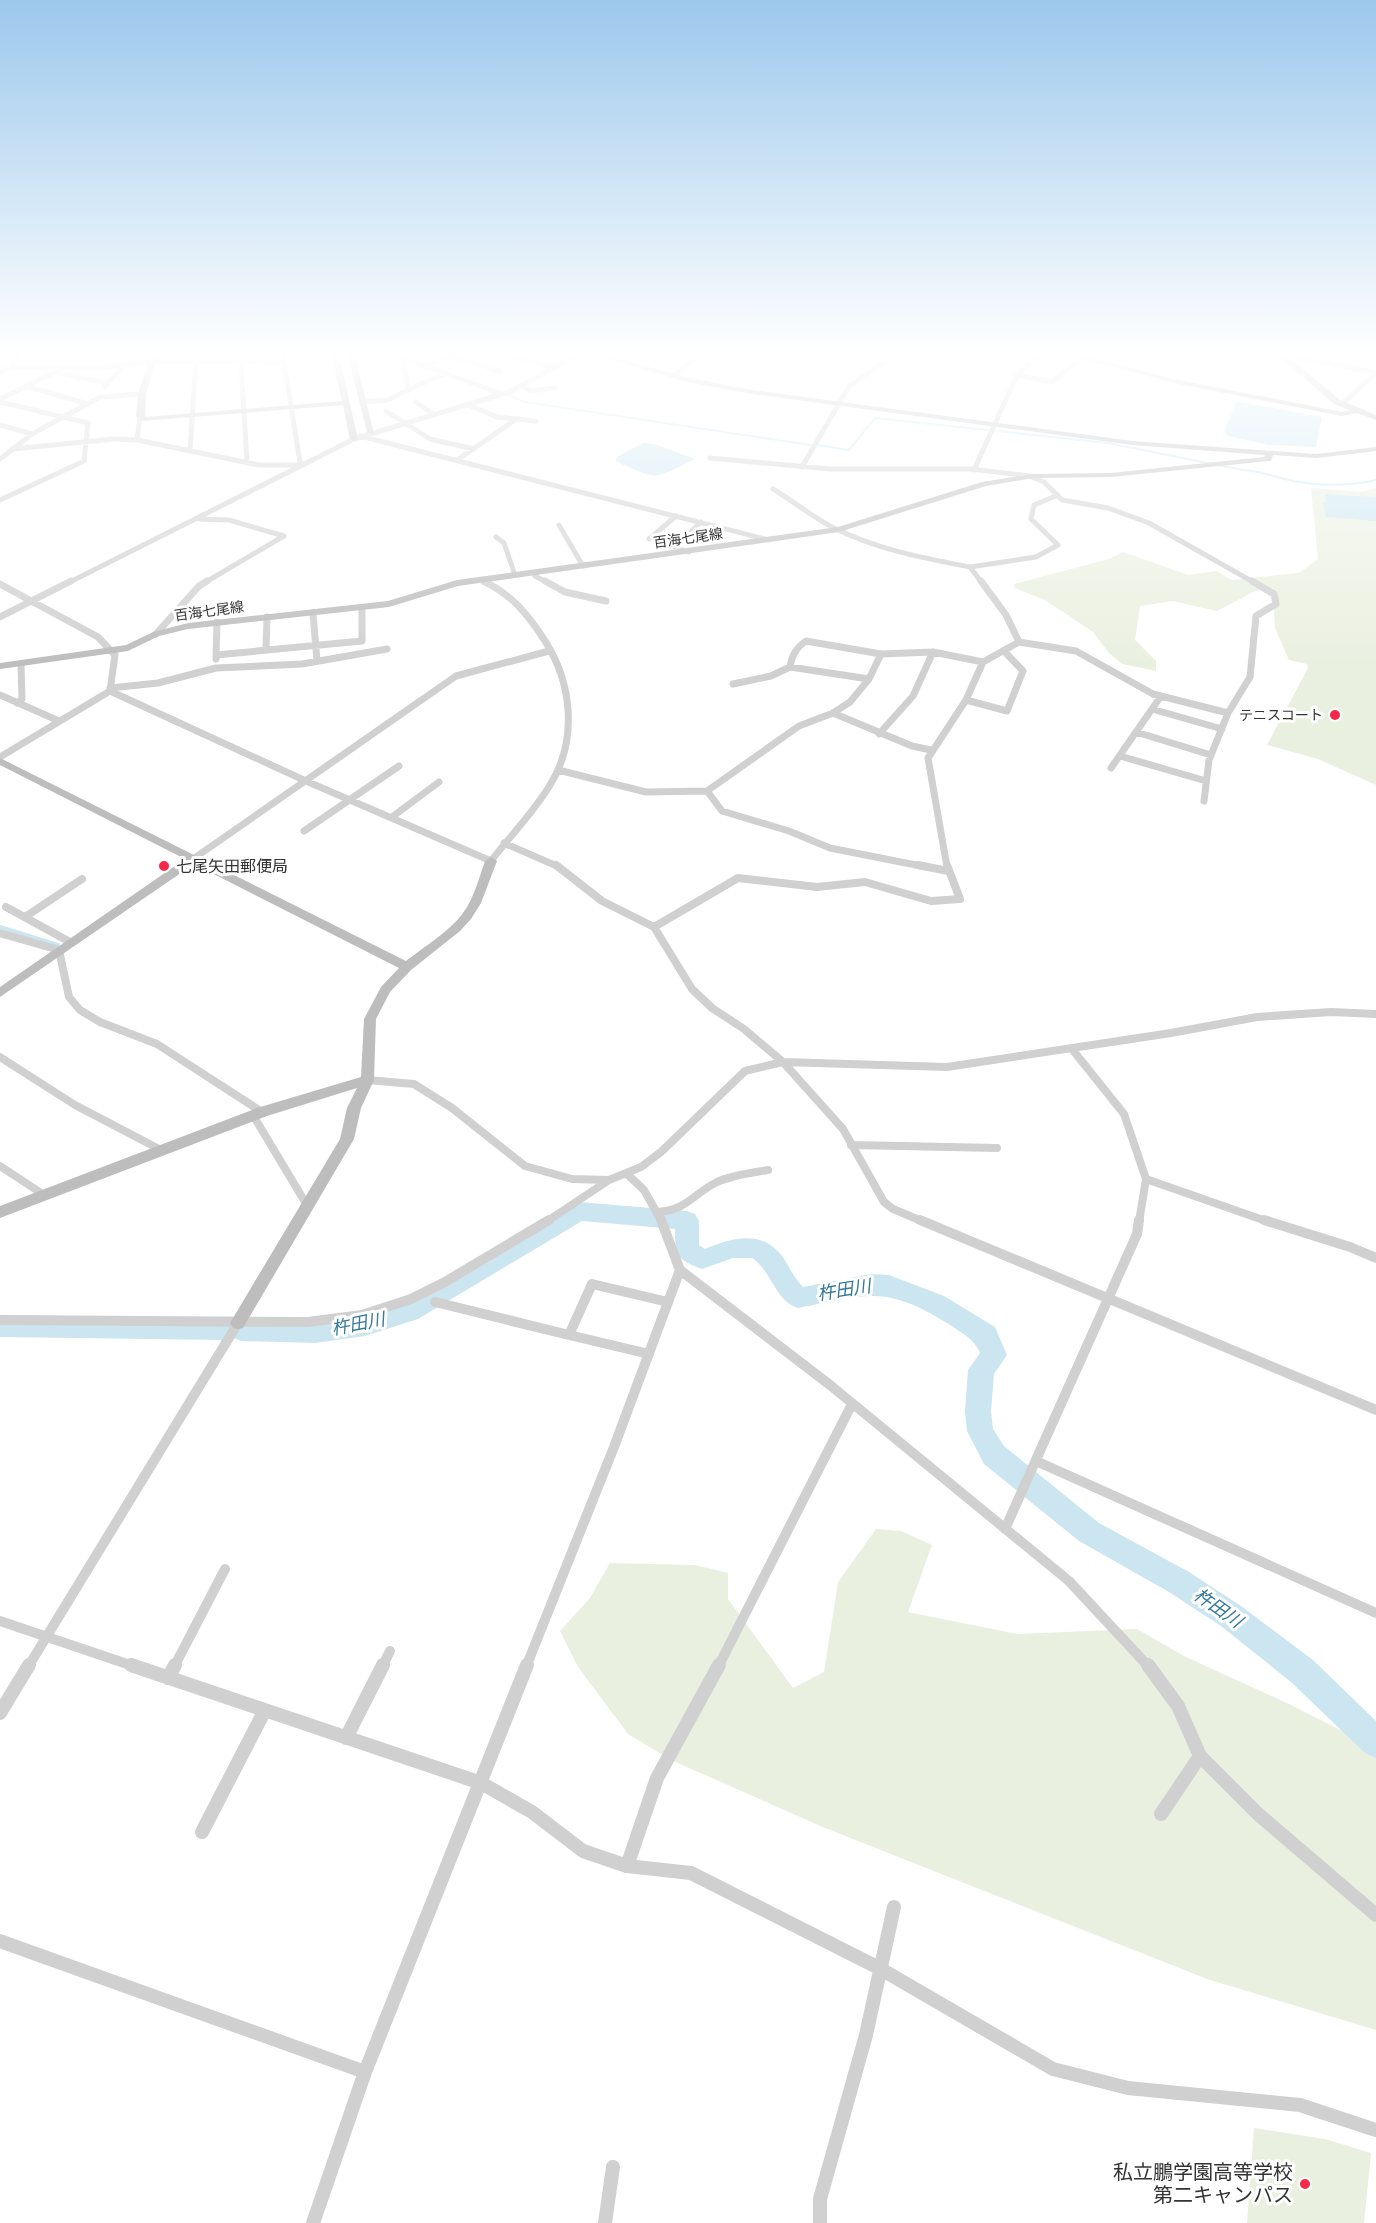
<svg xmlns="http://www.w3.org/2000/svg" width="1376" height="2223" font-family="Cabin,'Noto Sans JP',sans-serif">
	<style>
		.green { fill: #eaf0e0 }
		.water { fill: #cbe6f1 }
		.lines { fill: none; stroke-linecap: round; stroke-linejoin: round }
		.stream-far1 { stroke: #cbe6f1; stroke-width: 2 }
		.stream { stroke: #cbe6f1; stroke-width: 4 }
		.river { fill: #cbe6f1; fill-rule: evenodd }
		.street-far4 { stroke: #d0d0d0; stroke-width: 5 }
		.street-far3 { stroke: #d0d0d0; stroke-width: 7 }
		.street-far2 { stroke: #d0d0d0; stroke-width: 8 }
		.street-far1 { stroke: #d0d0d0; stroke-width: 10 }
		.street { stroke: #d0d0d0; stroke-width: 14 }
		.secondary { fill: #bdbdbd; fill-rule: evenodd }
		.poi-dot { fill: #f72749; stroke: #fff; stroke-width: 2 }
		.labels { text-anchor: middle; stroke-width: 6; stroke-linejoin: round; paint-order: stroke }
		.far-street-label { font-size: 14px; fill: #333; stroke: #fff }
		.far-poi-label { font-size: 14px; fill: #333; stroke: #fff; text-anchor: end }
		.poi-label { font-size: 16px; fill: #333; stroke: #fff; text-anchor: start }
		.water-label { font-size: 18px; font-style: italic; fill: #347a98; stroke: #fff }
		.near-poi-label { font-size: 20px; fill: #333; stroke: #fff; text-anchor: end }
	</style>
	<rect width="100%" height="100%" fill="#fff"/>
	<!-- green -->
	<path class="green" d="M1311,488L1361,492L1376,488V785L1318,759L1267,745L1308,668L1307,664L1289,660L1275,628L1273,588L1255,591L1217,611L1173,601L1140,606L1135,640L1156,661V671L1122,664L1109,653L1093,632L1045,600L1015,588L1014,584L1109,559L1123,552L1188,575L1217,571L1231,580L1299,573L1318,559Z
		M876,1529L901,1531L932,1545L908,1612L1017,1634L1137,1629L1184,1656L1289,1704L1376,1748V2030L1207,1979L825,1828L671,1760L628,1734L578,1667L560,1631L590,1598L610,1563L695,1565L728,1573V1599L793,1688L824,1672L838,1582Z
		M1254,2128L1325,2139L1371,2153L1364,2223H1247Z"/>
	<!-- water -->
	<path class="water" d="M1239,402L1322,417L1316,447L1268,445L1228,436L1224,431L1236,403Z
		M643,443L654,444L695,459C652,480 660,481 615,461L617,457Z
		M1325,494L1376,497V521L1326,517L1323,503H1326Z"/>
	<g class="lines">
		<!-- stream-far1 -->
		<path class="stream-far1" d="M508,395L525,402L811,445
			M817,445L849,450L875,418L1108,443L1243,470C1261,471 1275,477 1293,481C1319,486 1351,486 1376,480"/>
		<!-- stream -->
		<path class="stream" d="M0,927L58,945"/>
		<!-- river -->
		<path class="river" d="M579,1202L687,1211L695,1214L699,1221V1245L705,1249C730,1238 762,1229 782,1256C789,1266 794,1278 803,1287L870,1274L889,1275L944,1296L995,1327L1007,1355L994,1374L991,1411L993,1429L1004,1446L1099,1523L1189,1572L1241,1606L1313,1660L1376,1721V1758L1365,1753L1291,1682L1221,1626L1169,1592L1079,1541L984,1464L967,1431L965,1411L968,1370L980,1353C974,1338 960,1332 947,1323C884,1284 866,1295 798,1308C774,1300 772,1271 752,1258H733L702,1269C677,1260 675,1255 675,1229L582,1221L418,1319L365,1336L315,1343L241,1341L232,1337L225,1340L0,1337V1315L225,1318L234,1322L241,1319L315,1321L365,1314L402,1304Z"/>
		<!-- street-far4 -->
		<path class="street-far4" d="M398,356L502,394
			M451,356L501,372
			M510,356L556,368
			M1038,356L1017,375L1053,382L1082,357
			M1294,356L1376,373
			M241,362L247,463
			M11,367L102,368L151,361L284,362
			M424,367L447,356
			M0,372L11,367L18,356
			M55,372L106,383
			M673,376L699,356
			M26,386L88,404
			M522,386L531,391L555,388
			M104,387L120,370V366
			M408,390L446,373
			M0,399L63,368
			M0,402L88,423L84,461L0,500
			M361,402L388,400L408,390L403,360
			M416,402L433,414
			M466,404L497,417L536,421
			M1342,404L1376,373
			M386,411L430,439L474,449
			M0,425L32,434
			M360,436L769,540
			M137,440L140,417
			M12,449L114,439L137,440L259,465H303L300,462L283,356
			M190,450L196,361
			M710,458L830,469H970L1030,476L1044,482L1062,500L1108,508L1149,523L1255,583
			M0,459L32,434L100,397L142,394
			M457,460L515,420
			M802,467L849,386L893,356
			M974,470L1017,375
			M773,489C793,501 811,516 832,527C875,549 923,558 970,567L982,583
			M199,519L229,520L284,536
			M559,525L583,566
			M496,537L504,543L515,575
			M649,539L676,516
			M689,552L674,547L701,522
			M970,567L1036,557L1058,545L1031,519L1034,505L1058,495
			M537,572L535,576L548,583
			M482,581L486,583
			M68,583L354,439L509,392L576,356
			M204,583L284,536"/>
		<!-- street-far3 -->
		<path class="street-far3" d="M545,581L565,592L606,601
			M981,581L1006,615L1019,642
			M0,584L98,637L115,655L110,691
			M313,613L317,661
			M0,617L71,581
			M156,634L199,586L207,581
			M266,650L267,617
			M216,655L362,641V608
			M216,659L217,622
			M869,679L790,667C792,655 796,648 806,641L881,654L933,652L983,662
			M733,684L771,676L790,667
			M110,688L158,683L216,668L302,664L387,649
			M110,691L306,781L491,861C510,836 534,812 550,785C578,740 572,683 545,641C528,614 511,594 483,581
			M0,695L59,721
			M966,700L1007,711L1023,671L1004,651
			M17,703L22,699L21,664
			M1152,709L1222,729
			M833,713L912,746L931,750
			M1136,732L1211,755
			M879,734L913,696L933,652
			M1120,756L1206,781
			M0,757L110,691
			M1111,768L1161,696
			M558,770L646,792L707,791L799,726L833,713L850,702L869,679L881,654
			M707,791L722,811L789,831L830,848L926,867
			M1204,801L1209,760L1228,713L1250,677L1256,616L1276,604L1274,594L1252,581
			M392,817L439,782
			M304,831L399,766
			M504,843L559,867
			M193,859L456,676L549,651
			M947,867L928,758L966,700L983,662L1019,642L1076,651L1153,694L1228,713"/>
		<!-- street-far2 -->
		<path class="street-far2" d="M556,865L602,901L654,927L692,989L712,1008L744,1029L783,1062L843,1129L884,1202L893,1209L924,1222
			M918,865L948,871
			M6,907L70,942
			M25,917L82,879
			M654,927L738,878L817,887L865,882L931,901L960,899L947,865
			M0,933L59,950L69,997L80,1010L100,1022L157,1044L262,1112
			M1072,1049L1124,1114L1146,1179L1139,1222
			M0,1057L75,1105L161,1150
			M367,1080L414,1084L452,1108L525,1166L572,1179L609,1180L641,1167L661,1152L745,1071L783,1062L947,1067L1171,1033L1257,1017L1331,1012L1376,1014
			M253,1115L308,1207
			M851,1145L997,1148
			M0,1166L44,1195
			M627,1174L644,1190L662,1222
			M1146,1179L1269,1222
			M658,1212C687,1210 693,1194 717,1182C733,1175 751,1173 768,1170
			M546,1222L609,1180"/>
		<!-- street-far1 -->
		<path class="street-far1" d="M661,1220L680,1270L830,1385L1069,1581L1149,1667
			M920,1220L1376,1410
			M1264,1220L1350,1247L1376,1258
			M435,1302L569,1335
			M0,1320L308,1322L362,1315L411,1299L445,1282L549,1220
			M649,1354L569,1335L592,1284L668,1302
			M1036,1461L1376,1613
			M1005,1529L1137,1234L1139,1220
			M0,1621L136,1667
			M28,1667L238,1323
			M174,1667L225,1569
			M382,1667L390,1651
			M526,1667L614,1447L680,1270
			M718,1667L852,1404"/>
		<!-- street -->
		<path class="street" d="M131,1665L481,1783L532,1812L583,1851L627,1866L691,1873L879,1968L1053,2069L1128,2088L1300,2105L1376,2130
			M1148,1665L1178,1706L1200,1756L1258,1814L1376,1915
			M168,1678L175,1665
			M0,1713L29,1665
			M346,1738L383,1665
			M1161,1814L1200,1756
			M202,1832L265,1710
			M627,1866L657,1778L719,1665
			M0,1941L365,2072
			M313,2223L365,2072L527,1665
			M605,2223L613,2167
			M820,2223V2199L866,2035L894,1907"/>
		<!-- secondary -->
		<path class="secondary" d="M150,356H157L146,394L145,417L342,401L332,356H339L358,439L354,441L350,439L343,405L141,421L136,417L138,394Z
			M348,356H355L374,434L367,432Z
			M598,356H609L691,378L746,389L1132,441L1316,454L1376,447V451L1316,458L1273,455L1271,461H1268L1111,477L1033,478L986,486L839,532L458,586L389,607L188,629L159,636L128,651L0,669V663L126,645L153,632L188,623L388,601L457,580L838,527L982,482L1033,474L1111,473L1264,457L1265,455L1132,445L746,393L687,382Z
			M1073,356H1084L1174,379L1342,412L1350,410L1334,404L1279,356H1287L1340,400L1376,415V420L1357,413L1342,416L1174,383Z
			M0,758L406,961C425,946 449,932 463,913C474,898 479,878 485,861L491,857L497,861L481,903L471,919L460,931L411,970L390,992L376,1019L374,1080L361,1108L354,1139L243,1328L238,1329L233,1328L230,1323L340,1139L347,1108L357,1088L267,1116L0,1218V1206L257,1108L361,1077L364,1019L381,987L399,968L194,864L0,997V987L185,859L0,765Z"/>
	</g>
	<!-- sky -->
	<linearGradient id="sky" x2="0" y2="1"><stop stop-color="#9cc8ec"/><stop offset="0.53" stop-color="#fff"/><stop offset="1" stop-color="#fff" stop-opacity="0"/></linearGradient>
	<rect width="1376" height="667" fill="url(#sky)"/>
	<!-- markers -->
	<g class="poi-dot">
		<circle cx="1335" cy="715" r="6"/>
		<circle cx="164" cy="866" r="6"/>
		<circle cx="1305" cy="2184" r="6"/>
	</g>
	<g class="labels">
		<!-- far-street labels -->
		<g class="far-street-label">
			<text transform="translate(688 538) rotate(-8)" y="5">百海七尾線</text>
			<text transform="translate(209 611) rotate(-8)" y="5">百海七尾線</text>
		</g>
		<!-- far-poi labels -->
		<g class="far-poi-label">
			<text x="1323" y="720">テニスコート</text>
		</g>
		<!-- poi labels -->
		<g class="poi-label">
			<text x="176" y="872">七尾矢田郵便局</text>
		</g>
		<!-- water labels -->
		<g class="water-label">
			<text transform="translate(844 1290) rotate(-9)" y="6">杵田川</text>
			<text transform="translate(358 1324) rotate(-11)" y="6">杵田川</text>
			<text transform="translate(1218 1608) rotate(35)" y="6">杵田川</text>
		</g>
		<!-- near-poi labels -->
		<g class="near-poi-label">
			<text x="1293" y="2179">私立鵬学園高等学校<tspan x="1293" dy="23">第二キャンパス</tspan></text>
		</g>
	</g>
</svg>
